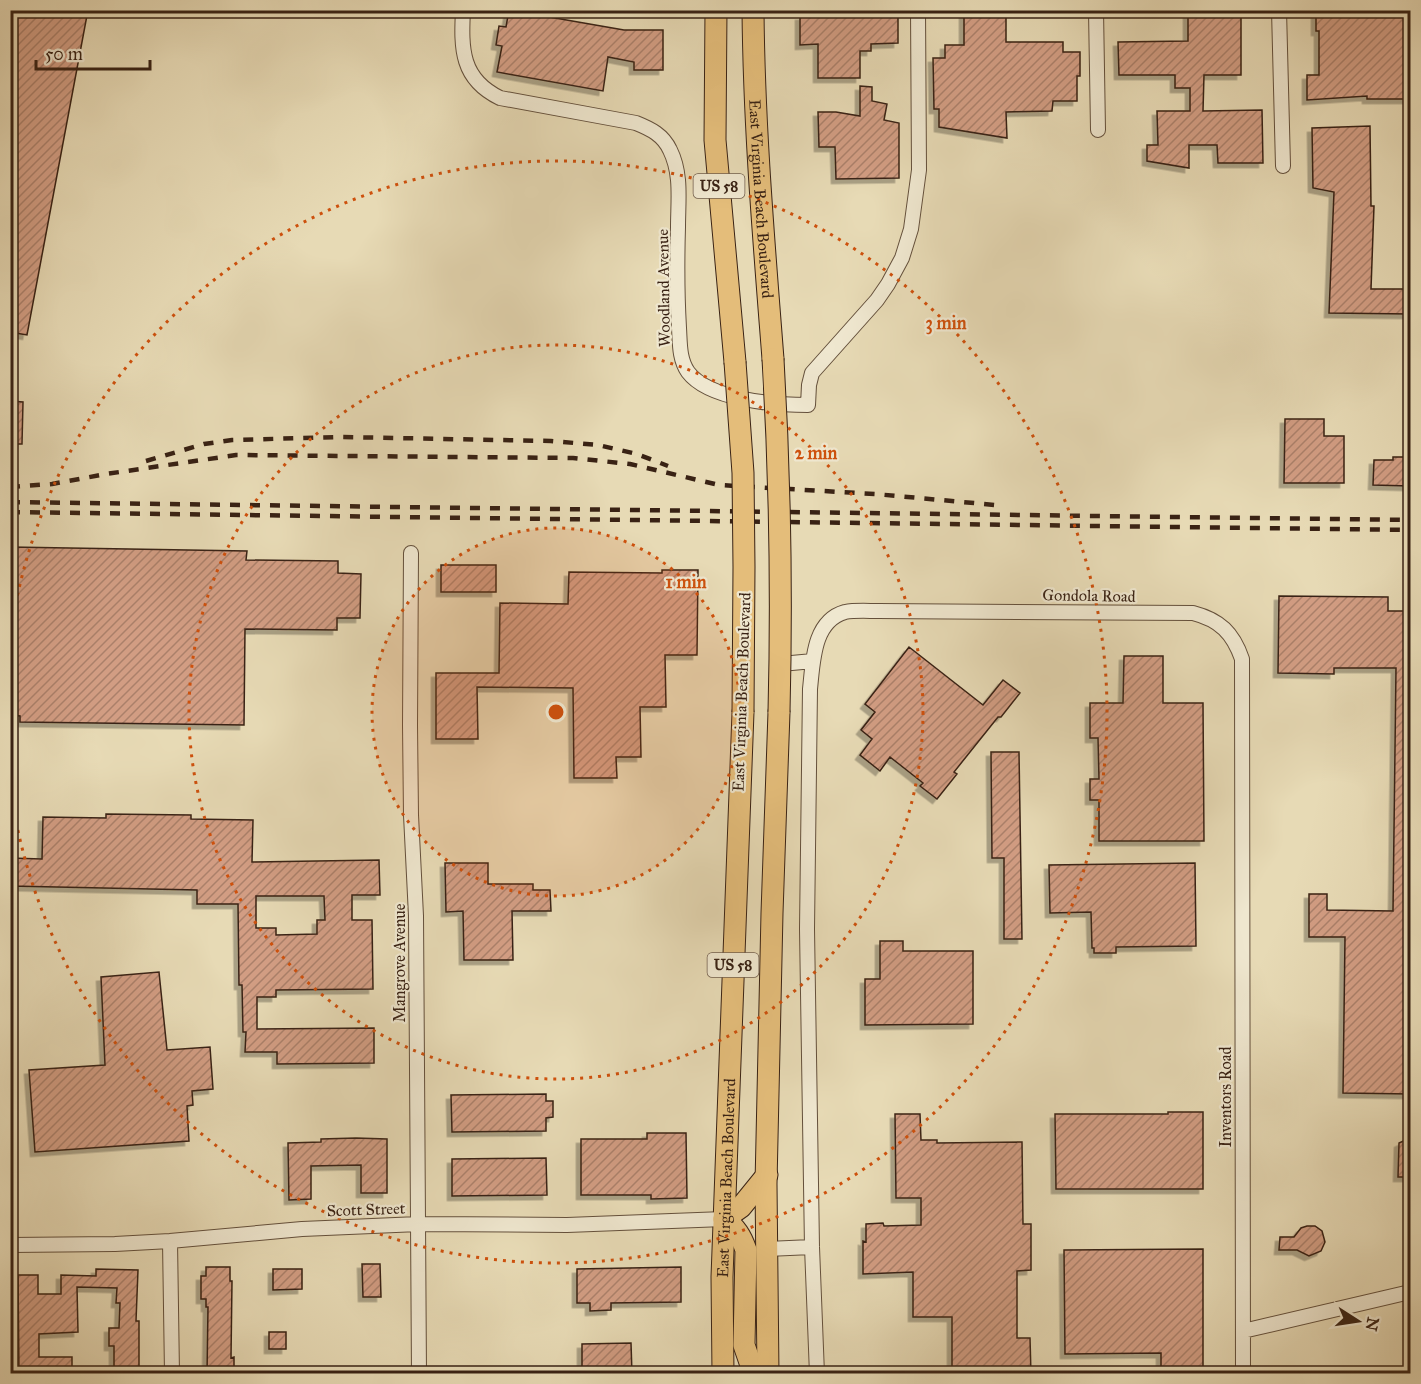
<svg xmlns="http://www.w3.org/2000/svg" width="1421" height="1384" font-family="'IM FELL Great Primer',serif">
	<style>
		.building { fill: url(#building-hatch); stroke: #392214; stroke-width: 1.5; fill-rule: evenodd; filter: url(#shadow) }
		.lines { fill: none; stroke-linecap: round; stroke-linejoin: round }
		.street-casing { stroke: #64503c; stroke-width: 16 }
		.primary-casing { stroke: #392214; stroke-width: 23 }
		.street { stroke: #efe7cf; stroke-width: 14 }
		.primary { stroke: #e4bd7a; stroke-width: 21 }
		.rail { stroke: #392214; stroke-width: 4.5; stroke-dasharray: 10 10; stroke-linecap: butt }
		.primary-bridge-casing { stroke: #392214; stroke-width: 23; stroke-linecap: butt }
		.primary-bridge { stroke: #e4bd7a; stroke-width: 21 }
		.ring { fill: none; stroke: #ce510d; stroke-width: 3; stroke-dasharray: 3 6 }
		.labels { text-anchor: middle; stroke-width: 4.5; stroke-linejoin: round; paint-order: stroke }
		.shield { fill: #efe7cf; stroke: #705d4c; stroke-width: 1.5 }
		.shield-label { font-size: 15px; font-weight: bold; fill: #392214 }
		.street-label { font-size: 16px; fill: #392214; stroke: #efe7cf }
		.centre { fill: #ce510d; stroke: #efe7cf; stroke-width: 3 }
		.ring-label { font-size: 18px; text-anchor: middle; font-weight: bold; fill: #ce510d; stroke: #efe7cf; stroke-width: 4.5; stroke-linejoin: round; paint-order: stroke }
	</style>
	<defs>
		<pattern id="building-hatch" width="6" height="6" patternUnits="userSpaceOnUse" patternTransform="scale(1.5)"><rect width="6" height="6" fill="#d29d83"/><path d="M-1 1l2-2M0 6l6-6M5 7l2-2" fill="none" stroke="#ab806a"/></pattern>
		<filter id="shadow"><feDropShadow dx="-4.5" dy="4.5" stdDeviation="0" flood-color="#0004"/></filter>
	</defs>
	<rect width="100%" height="100%" fill="#e7dab5"/>
	<filter id="stains"><feTurbulence type="fractalNoise" baseFrequency=".00333" numOctaves="4"/><feColorMatrix values="0 0 0 0 .2 0 0 0 0 .09 0 0 0 0 .02 0 0 0 .5 -.17"/></filter>
	<radialGradient id="worn" r=".72"><stop offset=".6" stop-color="#630" stop-opacity="0"/><stop offset="1" stop-color="#630" stop-opacity=".3"/></radialGradient>
	<!-- building -->
	<path class="building" d="M14,10H88L27,335L10,332V30Z
		M509,10L624,30H663V70H634V62L608,57L603,91L497,72L502,46L496,45L499,26L506,27Z
		M964,10H1006V42H1063V52H1080V76H1077V101H1053L1052,111L1006,112L1007,138L939,127V109H934L933,58H945V45H964Z
		M1188,10H1241V75H1204L1203,111L1262,110L1263,163H1218L1217,145H1189V168L1147,161V145H1158L1157,111H1190V88H1175V75H1119L1118,42L1188,41Z
		M1316,10H1408L1410,99H1367V96L1307,100V75H1319V31H1316Z
		M898,15V43L871,44V51H860V78H818V44L800,45V16Z
		M860,86L872,87V101L887,104L884,120L899,123V178L836,179L835,147H819L818,112H836L860,116Z
		M1370,126L1371,206H1374L1371,289H1410V314L1329,313L1334,192L1313,188L1312,128Z
		M10,401L23,402L22,444H10Z
		M1285,419H1324V436H1344V483H1284Z
		M1393,457H1409L1410,486L1373,485L1374,460H1393Z
		M10,547L247,551L246,560L338,561V573L361,574L360,618H337V630L245,629L244,725L20,722V716L10,715Z
		M441,565H496V592H441Z
		M662,570H698L697,655H665L666,707H640L641,757H616L617,778H574L573,688L477,687L478,739H436V673H499L500,603L568,604L569,572L662,573Z
		M1279,596L1388,597V611H1410V1094L1343,1093L1345,937H1309V894H1327V910L1393,911L1396,668H1334V674L1278,673Z
		M909,647L983,705L1003,680L1020,693L1001,717H998L954,772L957,774L937,799L920,786L923,783L890,757L880,771L860,755L872,739L861,730L875,712L865,704Z
		M1124,656H1163V703H1203L1204,841H1099V800H1090V779H1099L1098,738H1090V703H1123Z
		M991,752H1019L1022,939H1004V858H992Z
		M106,814L191,815V819L253,820L252,862L379,860L380,895H352V920H372L373,989L276,990V997H257V1029L374,1028V1063L277,1064V1052H245L246,1032H243L242,985H239L238,904H197V890L10,886V858L42,859L43,817L106,818ZM256,896H324L325,920H317V934L276,935V928H256Z
		M445,863H488V884H533V890H550L551,911H512L513,960H464L463,911L446,912Z
		M1195,863L1196,946L1116,947V953H1094V948H1092L1091,912L1050,913L1049,865Z
		M880,941H903V951H973V1024L865,1025V979H880Z
		M159,972L167,1050L210,1047L213,1089L192,1091L193,1105L187,1106L189,1141L35,1152L29,1070L105,1065L101,977Z
		M546,1094V1101H553V1117L546,1118V1131L452,1132L451,1095Z
		M1168,1112H1203V1189H1056L1055,1114H1168Z
		M895,1114H920L921,1140H937V1143L1022,1142L1023,1224H1031V1270L1017,1271V1338H1030L1031,1374H952V1317H913V1272L863,1274V1241L866,1242V1224L883,1223L884,1226L921,1225V1198H896Z
		M647,1133H686L687,1198L651,1199V1195H581V1139H647Z
		M356,1138L387,1139V1193H361V1165L311,1166V1199L289,1200L288,1143L321,1142V1139Z
		M1410,1138V1177H1398L1399,1143Z
		M546,1158L547,1195L452,1196V1159Z
		M1307,1226H1315L1322,1231L1325,1242L1321,1251L1309,1256L1297,1250H1279L1280,1237H1294L1301,1228Z
		M1203,1249V1374H1161V1353L1065,1354L1064,1250Z
		M362,1264H380L381,1297H363Z
		M206,1267H230V1281H232L231,1358L234,1357V1374H207L208,1307H206V1299H201V1276H206Z
		M681,1267V1302L611,1303V1310L590,1311V1303H577V1269Z
		M96,1269L138,1270L136,1321H139V1374H114V1346H109V1328H119L120,1303H116L117,1288L77,1287L78,1332L39,1334V1357H72V1374H19L18,1275H38V1294H61V1275L96,1276Z
		M273,1269H302V1289L273,1290Z
		M269,1332H286V1349H269Z
		M631,1343L632,1374H582V1344Z"/>
	<g class="lines">
		<!-- street casing -->
		<g class="street-casing">
			<path id="street" d="M463,10C461,49 461,79 500,98L636,123C651,129 663,135 670,150C682,174 678,201 678,227C677,261 677,294 679,328C680,343 679,359 688,372C709,400 776,405 808,405L809,385L812,373L877,300L888,284L902,258L911,229L919,170L918,10
				M1096,10L1098,130
				M1279,10L1283,166
				M411,553L410,725L411,815L416,916L419,1374
				M781,664L813,661
				M170,1241L172,1374
				M10,1245L115,1244L170,1241L302,1229L419,1224L567,1225L724,1219
				M767,1249L812,1247
				M1243,1331L1410,1292
				M817,1374L812,1247L807,929L810,689C813,662 813,621 845,612C855,610 868,611 878,611L1193,613C1220,620 1233,633 1242,659L1243,1374"/>
		</g>
		<!-- primary casing -->
		<g class="primary-casing">
			<g id="primary">
				<path d="M716,10L715,140L735,362"/>
				<path id="s1" d="M753,10C754,127 764,243 773,359"/>
				<path d="M724,1219C736,1228 741,1236 746,1250L744,1345L754,1374"/>
				<path d="M724,1219L741,1207L767,1175"/>
				<path id="s2" d="M723,1374L722,1277L743,712"/>
				<path d="M768,1374L766,1184L772,913L779,712"/>
			</g>
		</g>
		<!-- street -->
		<use href="#street" class="street"/>
		<!-- primary -->
		<use href="#primary" class="primary"/>
		<!-- rail -->
		<path class="rail" d="M146,461L204,444L232,440L342,437L551,441L598,445L637,454L668,466
			M10,487L52,484L106,474L236,455L573,458L630,464L719,485L875,494L995,505
			M10,502L1410,520
			M10,512L1410,530"/>
		<!-- primary-bridge casing -->
		<g class="primary-bridge-casing">
			<path id="primary-bridge" d="M773,359C780,477 782,594 779,712
				M735,362L743,473L744,567L743,712"/>
		</g>
		<!-- primary-bridge -->
		<use href="#primary-bridge" class="primary-bridge"/>
	</g>
	<!-- distance rings -->
	<circle cx="556" cy="712" r="184" fill="#ce510d" fill-opacity=".12"/>
	<g class="ring">
		<circle cx="556" cy="712" r="184"/>
		<circle cx="556" cy="712" r="367"/>
		<path d="M11 631A551 551 0 1 1 11 793"/>
	</g>
	<g class="labels">
		<!-- shield labels -->
		<g class="shield">
			<rect x="693.5" y="174" width="51" height="24" rx="4.5"/>
			<rect x="707.5" y="953" width="51" height="24" rx="4.5"/>
		</g>
		<g class="shield-label">
			<text x="719" y="191">US 58</text>
			<text x="733" y="970">US 58</text>
		</g>
		<!-- street labels -->
		<g class="street-label">
			<text dy="6" stroke="none"><textPath href="#s1" startOffset="189">East Virginia Beach Boulevard</textPath></text>
			<text transform="translate(663 288) rotate(-91)" y="6">Woodland Avenue</text>
			<text transform="translate(1089 595) rotate(1)" y="6">Gondola Road</text>
			<text transform="translate(741 692) rotate(-88)" y="6">East Virginia Beach Boulevard</text>
			<text transform="translate(399 963) rotate(-90)" y="6">Mangrove Avenue</text>
			<text transform="translate(1225 1097) rotate(-90)" y="6">Inventors Road</text>
			<text dy="6" stroke="none"><textPath href="#s2" startOffset="196">East Virginia Beach Boulevard</textPath></text>
			<text transform="translate(366 1209) rotate(-2)" y="6">Scott Street</text>
		</g>
	</g>
	<circle cx="556" cy="712" r="9" class="centre"/>
	<g class="ring-label">
		<text x="946" y="329">3 min</text>
		<text x="816" y="459">2 min</text>
		<text x="686" y="588">1 min</text>
	</g>
	<!-- margin -->
	<rect width="1421" height="1384" fill="none" stroke="#e7dab5" stroke-width="36"/>
	<rect x="12" y="12" width="1397" height="1360" fill="none" stroke="#392214" stroke-width="3"/>
	<rect x="18" y="18" width="1385" height="1348" fill="none" stroke="#392214" stroke-width="1.5"/>
	<!-- north arrow -->
	<g transform="translate(1358 1321) rotate(102)" stroke="#efe7cf" stroke-width="4.5" paint-order="stroke">
	<path d="M0-4.5L10 22L0 15L-10 22Z" fill="#392214"/>
	<text y="-9" font-size="16" font-weight="bold" text-anchor="middle" fill="#392214">N</text>
	</g>
	<!-- scale -->
	<path d="M36 60v9h114v-9" fill="none" stroke="#392214" stroke-width="3"/>
	<text x="45" y="60" font-size="18" fill="#392214" stroke="#efe7cf" stroke-width="4.5" paint-order="stroke">50 m</text>
	<rect width="100%" height="100%" filter="url(#stains)"/>
	<rect width="100%" height="100%" fill="url(#worn)"/>
</svg>
